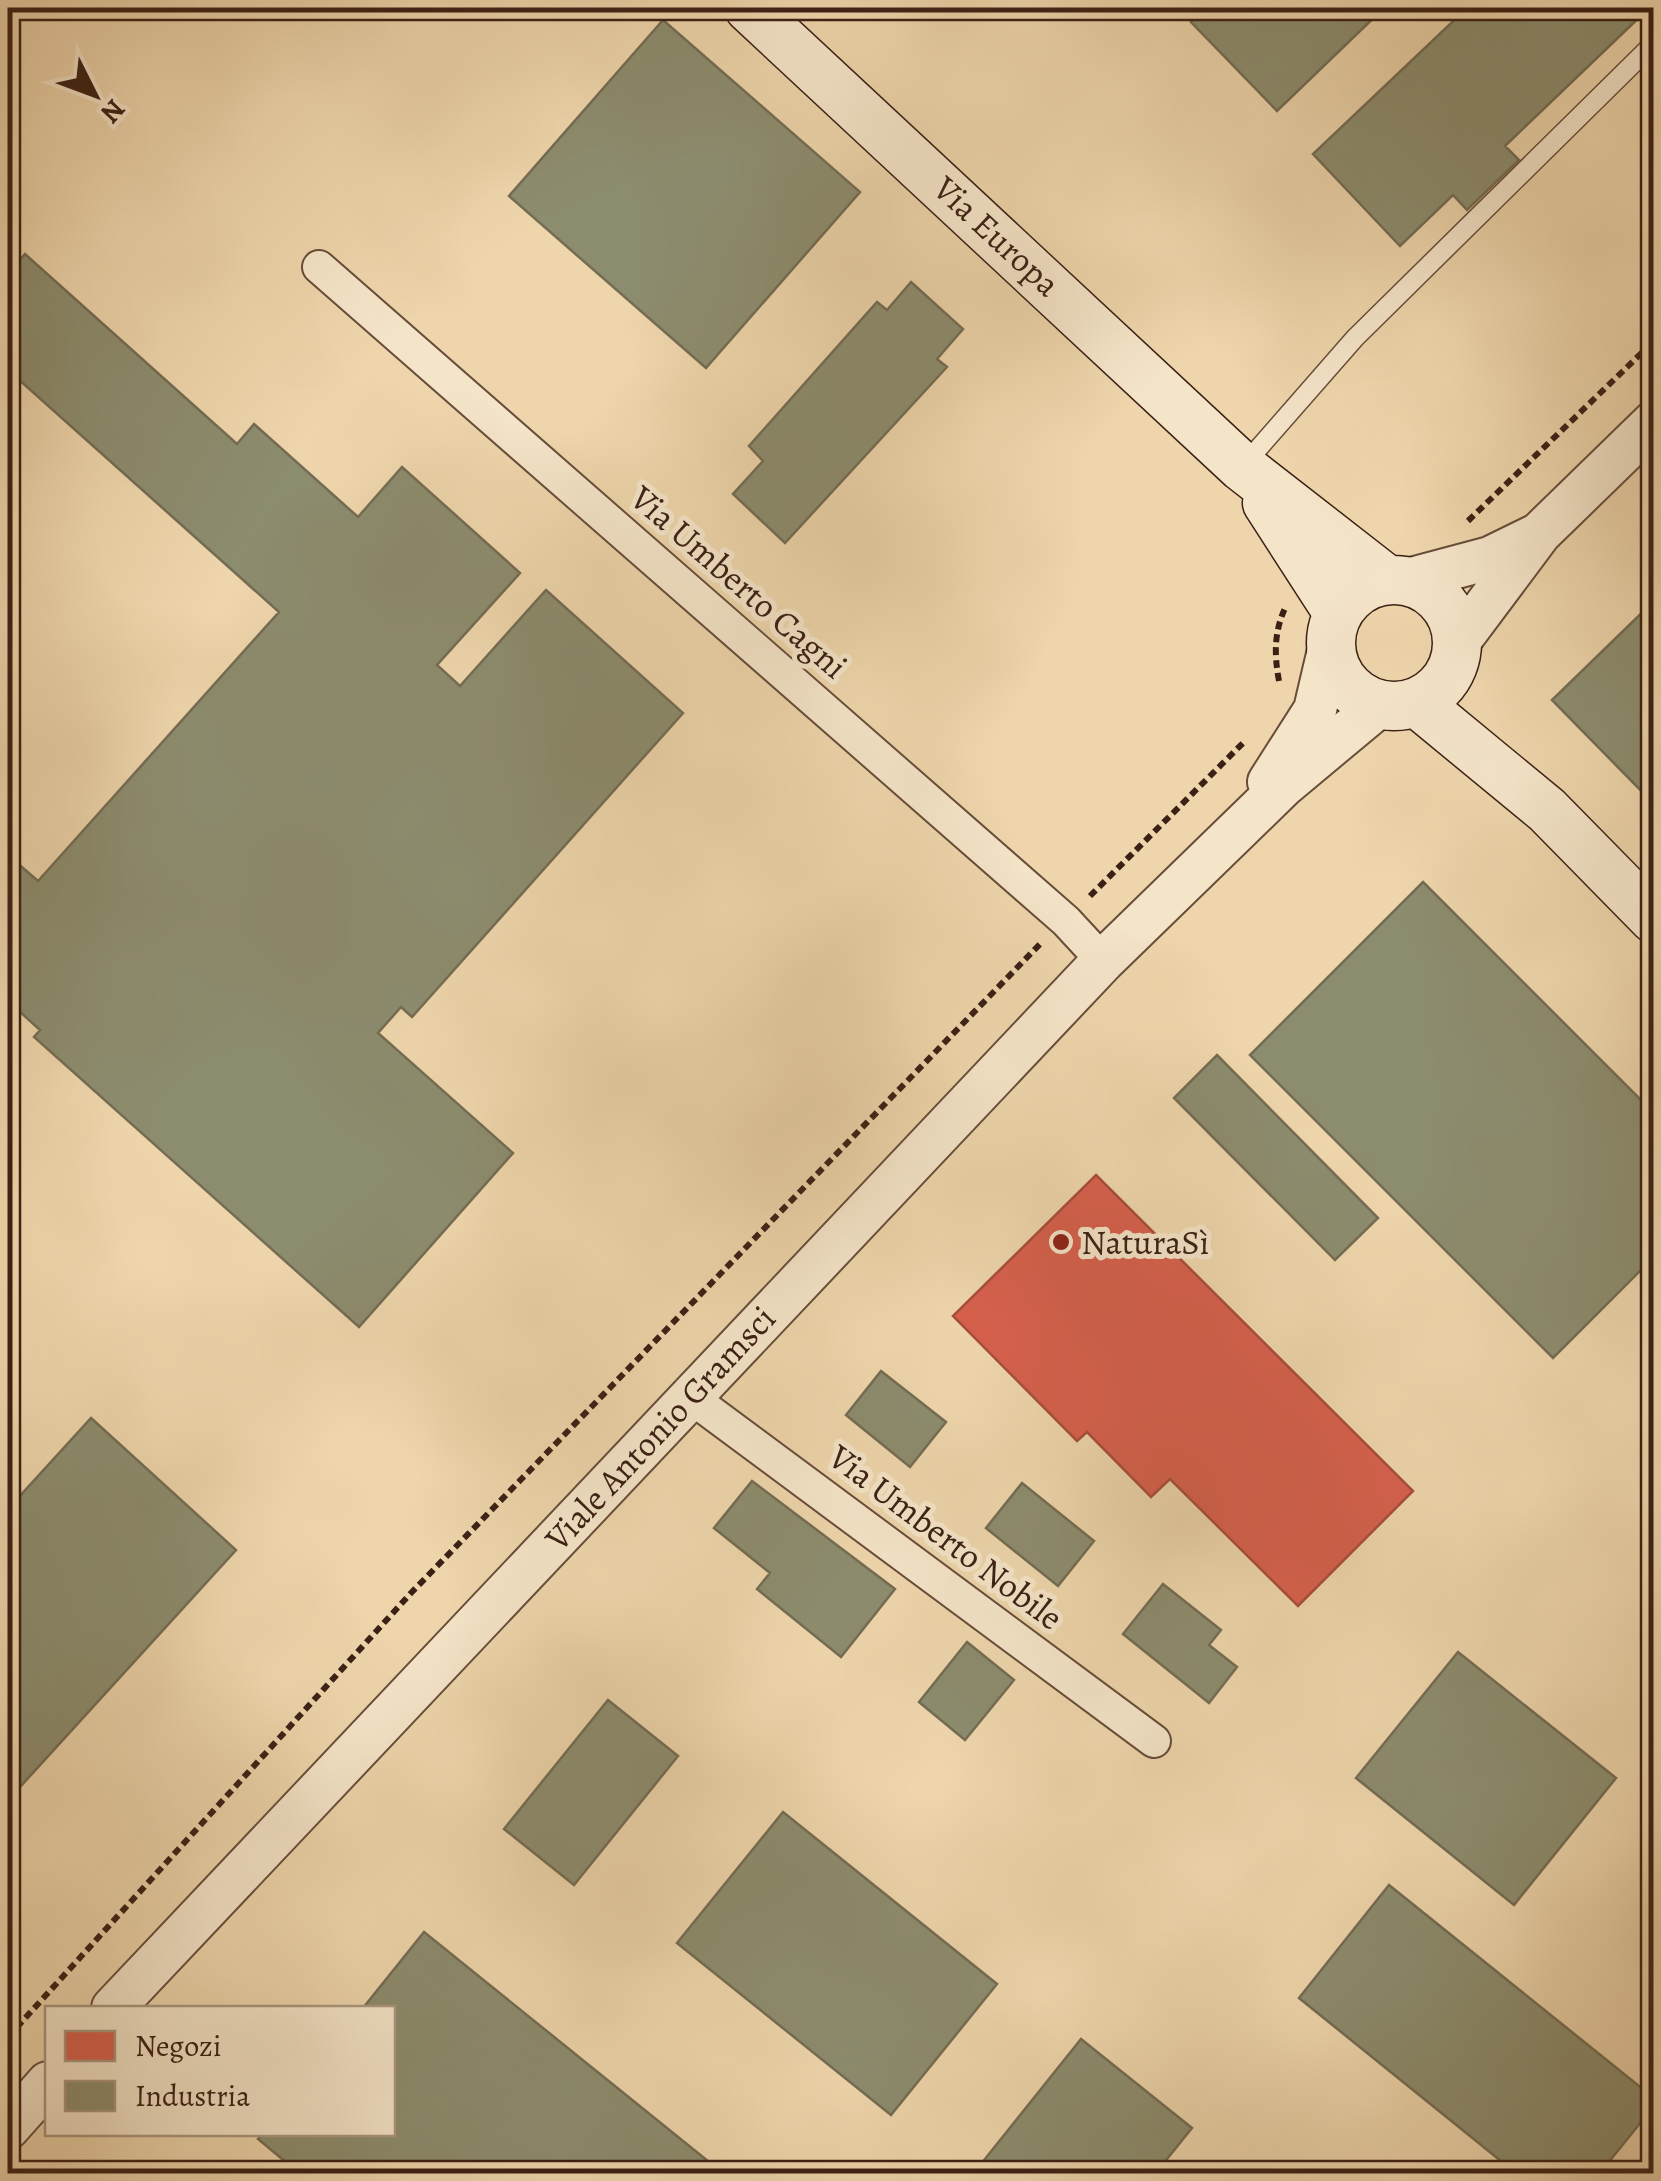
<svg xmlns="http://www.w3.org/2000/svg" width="1661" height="2181" font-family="Alegreya,serif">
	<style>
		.shops { fill: #d6604d; stroke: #a84d3c; stroke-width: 2.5 }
		.industry { fill: #8c8c6e; stroke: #746c53; stroke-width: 2.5 }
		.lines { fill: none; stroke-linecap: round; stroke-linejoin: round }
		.service-casing { stroke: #684d3a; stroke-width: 21 }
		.minor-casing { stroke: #684d3a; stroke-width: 36 }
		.tertiary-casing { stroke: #684d3a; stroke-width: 46 }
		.secondary-casing { stroke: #3b2015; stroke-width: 51 }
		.path { stroke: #3b2015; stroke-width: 6; stroke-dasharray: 8 5; stroke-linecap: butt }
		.service { stroke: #f4e4c8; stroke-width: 18 }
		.minor { stroke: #f4e4c8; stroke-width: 32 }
		.tertiary { stroke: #f4e4c8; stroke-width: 42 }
		.secondary { stroke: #f4e4c8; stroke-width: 48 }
		.poi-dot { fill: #8f2418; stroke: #f4e4c8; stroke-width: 4 }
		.labels { text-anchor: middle; stroke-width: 10; stroke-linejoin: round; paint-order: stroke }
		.street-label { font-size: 35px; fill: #3b2015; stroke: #f4e4c8 }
		.poi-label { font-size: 35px; fill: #3b2015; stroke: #f4e4c8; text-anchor: start }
	</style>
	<rect width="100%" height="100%" fill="#eed5ab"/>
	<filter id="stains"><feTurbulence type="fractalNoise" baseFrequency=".002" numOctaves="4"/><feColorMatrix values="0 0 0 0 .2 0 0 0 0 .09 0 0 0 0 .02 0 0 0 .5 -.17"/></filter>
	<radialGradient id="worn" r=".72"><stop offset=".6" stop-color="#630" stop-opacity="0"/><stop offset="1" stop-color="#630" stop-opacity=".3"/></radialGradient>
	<!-- shops -->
	<path class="shops" d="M1096,1175L1413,1491L1298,1606L1170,1479L1151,1497L1087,1432L1077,1441L953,1316Z"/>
	<!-- industry -->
	<path class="industry" d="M1206,8H1384L1277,111L1191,22Z
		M1467,8H1654V17L1647,10L1505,146L1519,160L1467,210L1453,195L1400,246L1313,154Z
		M663,20L860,192L706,368L509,196Z
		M25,254L237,444L254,424L358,517L402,467L520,573L437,665L460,686L546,590L683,713L412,1017L401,1007L378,1033L513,1153L359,1327L34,1037L40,1030L8,1001V855L38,881L279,612L8,370V273Z
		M911,282L963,329L937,359L947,367L785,543L733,494L763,461L749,446L877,302L887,310Z
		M1654,601V804L1552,700Z
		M1423,882L1654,1113V1257L1553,1358L1250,1055Z
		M1217,1055L1378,1218L1335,1260L1174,1098Z
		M881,1371L946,1422L910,1467L846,1415Z
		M91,1418L236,1550L10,1798L8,1509Z
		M752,1481L895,1589L841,1657L757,1589L770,1573L714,1528Z
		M1022,1483L1094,1541L1058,1586L986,1528Z
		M1163,1584L1221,1630L1209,1645L1237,1667L1209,1703L1123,1634Z
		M967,1642L1014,1680L965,1740L919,1702Z
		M1458,1652L1616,1778L1514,1905L1356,1778Z
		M608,1700L678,1756L574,1885L504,1829Z
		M783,1812L997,1984L891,2115L677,1943Z
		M1389,1885L1654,2098V2106L1599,2174H1517L1299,1998Z
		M424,1932L724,2174H300L258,2139L263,2134H392V2008H363Z
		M1081,2039L1192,2128L1155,2174H973Z"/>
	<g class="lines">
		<!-- service casing -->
		<g class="service-casing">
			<path id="service" d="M1243,466L1355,338L1654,43"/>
		</g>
		<!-- minor casing -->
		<g class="minor-casing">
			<path id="minor" d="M319,267L1066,921L1103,961
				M689,1396L1154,1741"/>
		</g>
		<!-- tertiary casing -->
		<g class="tertiary-casing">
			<path id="tertiary" d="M1404,581L1490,558L1535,536
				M1457,644L1540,533L1654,422
				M1269,782L1315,710L1330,646
				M113,2008L1103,961L1284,785L1380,705
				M8,2128L48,2083"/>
		</g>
		<!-- secondary casing -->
		<g class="secondary-casing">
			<path id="secondary" d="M749,8L1242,467L1387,580
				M1267,503L1338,613
				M1331 643a63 63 0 1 1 126 0a63 63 0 1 1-126 0Z
				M1416,702L1547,810L1654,919"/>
		</g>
		<!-- path -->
		<path class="path" d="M1468,521L1654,341
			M1279,681C1274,654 1274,631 1286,606
			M1090,896L1244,742
			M8,2037L411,1593L1041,943"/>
		<!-- service -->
		<use href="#service" class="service"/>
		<!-- minor -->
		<use href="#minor" class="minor"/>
		<!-- tertiary -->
		<use href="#tertiary" class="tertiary"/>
		<!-- secondary -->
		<use href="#secondary" class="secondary"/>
	</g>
	<!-- markers -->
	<circle class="poi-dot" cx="1061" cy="1242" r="10"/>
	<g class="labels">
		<!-- street labels -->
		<g class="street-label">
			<text transform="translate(997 236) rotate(43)" y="12">Via Europa</text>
			<text transform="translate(739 582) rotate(41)" y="12">Via Umberto Cagni</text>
			<text transform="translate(660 1428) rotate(-47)" y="12">Viale Antonio Gramsci</text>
			<text transform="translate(946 1537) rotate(37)" y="12">Via Umberto Nobile</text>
		</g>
		<!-- poi labels -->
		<g class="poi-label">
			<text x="1081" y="1254">NaturaSì</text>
		</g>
	</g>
	<!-- margin -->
	<rect width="1661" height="2181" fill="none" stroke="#eed5ab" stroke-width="40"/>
	<rect x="10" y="10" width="1641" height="2161" fill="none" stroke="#3b2015" stroke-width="5"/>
	<rect x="20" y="20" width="1621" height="2141" fill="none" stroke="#3b2015" stroke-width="2.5"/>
	<!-- legend -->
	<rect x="45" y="2006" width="350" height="130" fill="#f4e4c8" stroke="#aa9680" stroke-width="2.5"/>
	<rect x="65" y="2031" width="50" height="30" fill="#d6604d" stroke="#aa9680" stroke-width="2.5"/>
	<text x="135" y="2056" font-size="30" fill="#3b2015">Negozi</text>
	<rect x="65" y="2081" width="50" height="30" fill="#8c8c6e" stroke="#aa9680" stroke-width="2.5"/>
	<text x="135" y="2106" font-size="30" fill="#3b2015">Industria</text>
	<!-- north arrow -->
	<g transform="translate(95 95) rotate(132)" stroke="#f4e4c8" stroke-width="8" paint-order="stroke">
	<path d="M0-8L18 38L0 25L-18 38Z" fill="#3b2015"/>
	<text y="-15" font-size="28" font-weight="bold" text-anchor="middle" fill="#3b2015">N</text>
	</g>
	<rect width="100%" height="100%" filter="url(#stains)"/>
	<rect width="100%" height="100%" fill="url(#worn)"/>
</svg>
